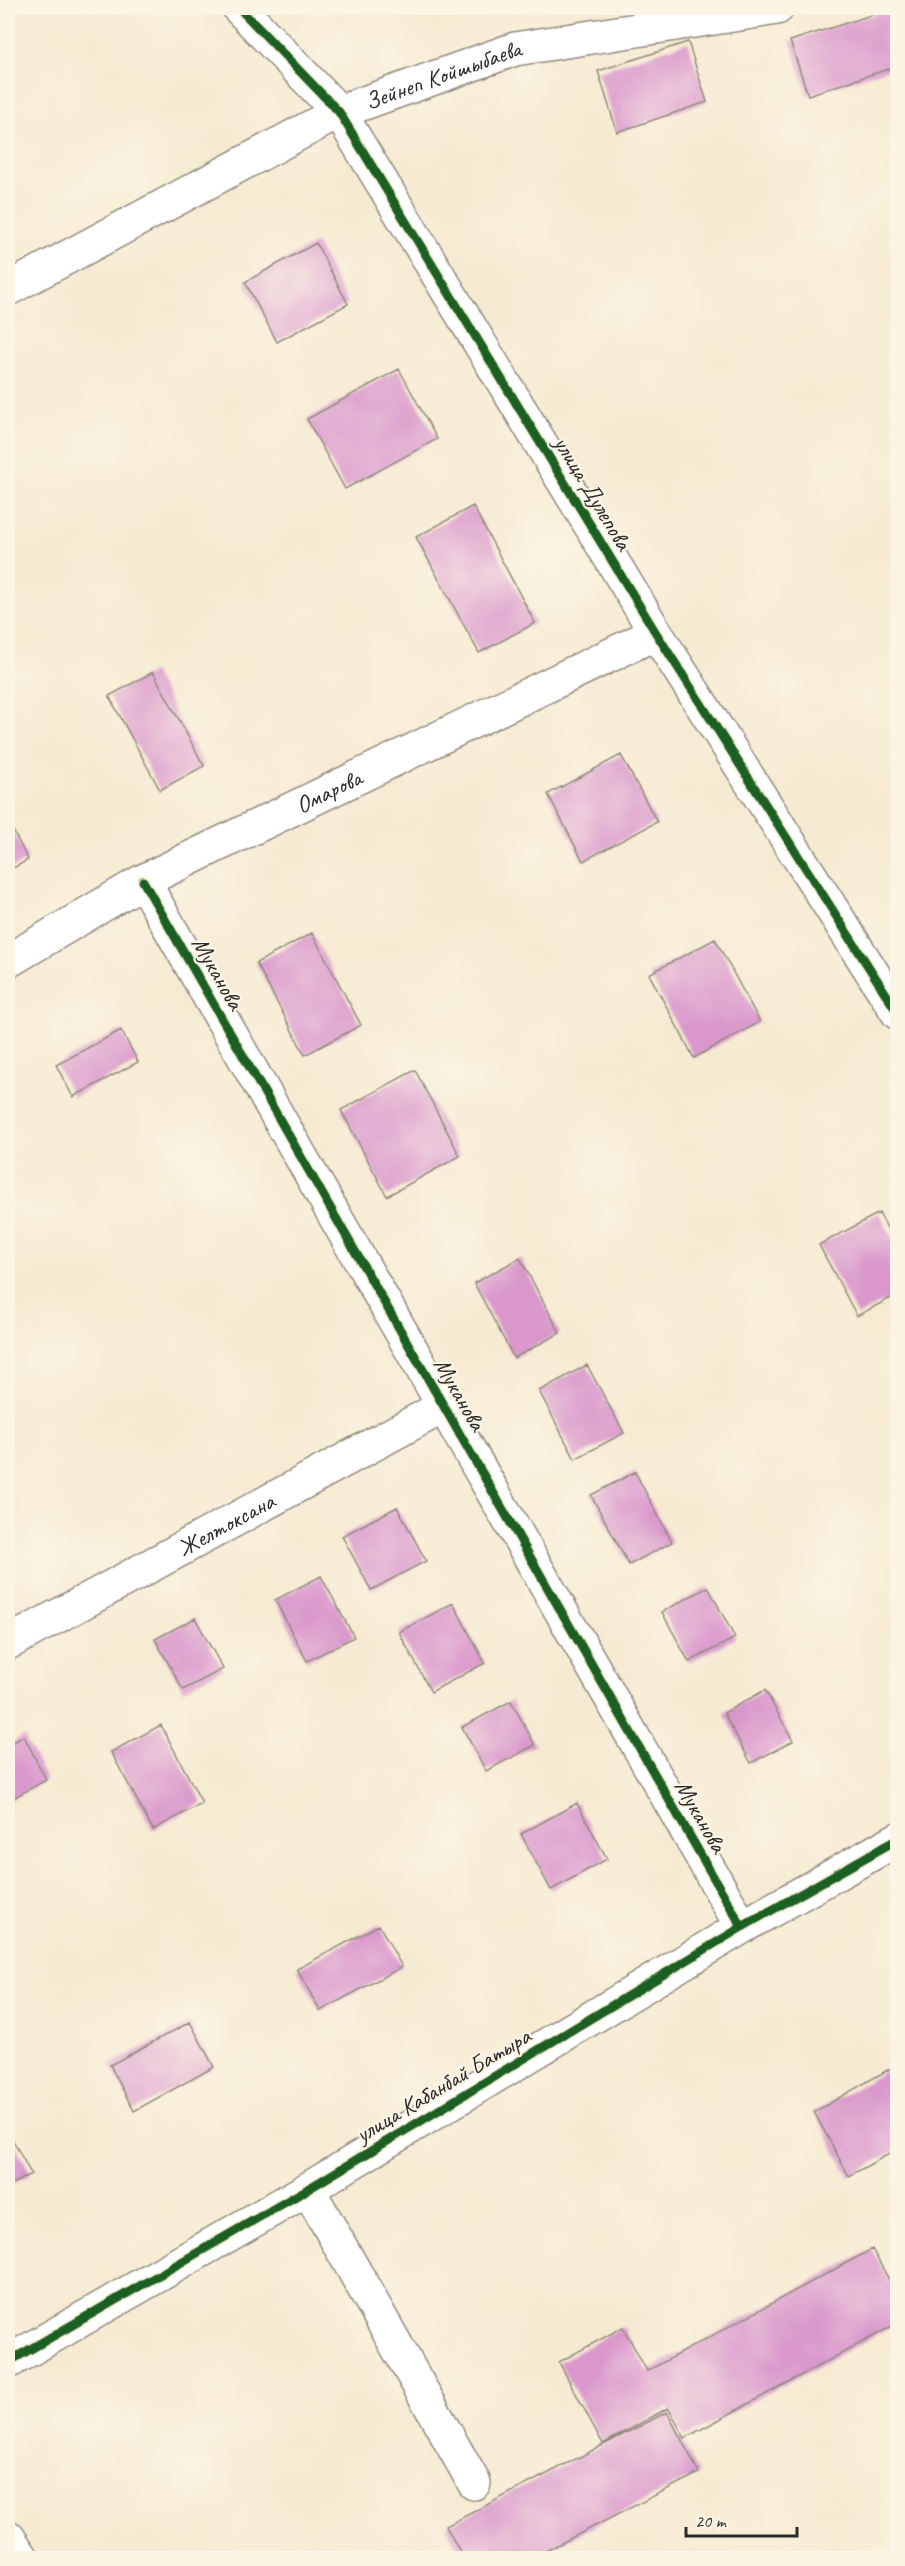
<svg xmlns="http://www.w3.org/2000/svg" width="905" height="2566" font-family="Caveat,sans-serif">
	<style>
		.building { fill: #d997cc }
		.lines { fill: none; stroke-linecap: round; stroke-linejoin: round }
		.minor-casing { stroke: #908a7e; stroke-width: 36 }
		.minor { stroke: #fff; stroke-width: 33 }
		.cycleway-casing { stroke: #fcf5e5; stroke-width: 13 }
		.cycleway { stroke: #1b5e20; stroke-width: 9 }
		.labels { text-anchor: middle; stroke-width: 4.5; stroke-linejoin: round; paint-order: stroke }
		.street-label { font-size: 24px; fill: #2b2b2b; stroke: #fcf5e5 }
	</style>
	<rect width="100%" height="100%" fill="#fcf5e5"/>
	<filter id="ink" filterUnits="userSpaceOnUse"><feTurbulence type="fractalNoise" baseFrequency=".0167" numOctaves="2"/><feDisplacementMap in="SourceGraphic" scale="12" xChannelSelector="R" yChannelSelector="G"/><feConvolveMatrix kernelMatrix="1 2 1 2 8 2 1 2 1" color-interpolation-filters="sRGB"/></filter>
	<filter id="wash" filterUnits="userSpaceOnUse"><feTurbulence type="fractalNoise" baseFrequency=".008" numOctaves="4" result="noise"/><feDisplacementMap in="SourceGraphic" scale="24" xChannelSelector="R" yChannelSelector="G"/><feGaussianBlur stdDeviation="1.35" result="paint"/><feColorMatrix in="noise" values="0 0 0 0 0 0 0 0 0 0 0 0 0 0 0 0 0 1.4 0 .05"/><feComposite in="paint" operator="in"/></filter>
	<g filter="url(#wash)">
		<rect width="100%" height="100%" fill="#f6ead2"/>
		<g id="blocks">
			<!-- building -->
			<path class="building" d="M893,8L898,10V66L808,95L790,41Z
				M688,42L707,102L617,132L598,71Z
				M316,243L348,304L277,342L245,282Z
				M399,369L437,439L345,489L307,419Z
				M473,506L535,623L479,653L416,537Z
				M153,672L204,766L160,790L109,696Z
				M621,755L657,822L583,861L548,794Z
				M8,821L28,860L8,871Z
				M312,933L361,1025L305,1055L256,963Z
				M715,939L760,1022L694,1058L649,974Z
				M121,1030L138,1062L73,1097L56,1065Z
				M415,1070L460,1156L387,1196L341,1110Z
				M879,1213L898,1248V1294L857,1316L819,1245Z
				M520,1258L560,1333L514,1358L474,1283Z
				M587,1365L624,1433L575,1459L539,1391Z
				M635,1472L672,1542L629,1565L591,1495Z
				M397,1507L426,1561L371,1590L342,1536Z
				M321,1576L354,1637L307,1661L275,1600Z
				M708,1587L735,1638L689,1662L662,1612Z
				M453,1603L485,1663L431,1692L399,1632Z
				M195,1618L223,1669L183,1690L155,1639Z
				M765,1690L793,1741L751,1763L724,1713Z
				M511,1701L535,1745L486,1771L462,1727Z
				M161,1725L202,1803L153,1830L111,1752Z
				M24,1736L46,1780L8,1801V1745Z
				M577,1803L607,1859L551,1890L521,1834Z
				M379,1925L402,1967L320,2011L297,1969Z
				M190,2022L214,2067L134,2111L110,2065Z
				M898,2064V2149L849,2176L814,2112Z
				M8,2131L31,2174L8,2186Z
				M872,2249L898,2296V2323L685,2438L668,2408L603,2444L559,2362L623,2327L647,2371Z
				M667,2412L699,2473L532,2558H463L446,2526Z"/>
		</g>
	</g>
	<g filter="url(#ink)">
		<use href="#blocks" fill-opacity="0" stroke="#908a7e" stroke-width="1.5"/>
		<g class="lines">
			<!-- minor casing -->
			<g class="minor-casing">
				<g id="minor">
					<path d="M239,8L339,112L656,633L898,1013"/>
					<path id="s1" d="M8,289L339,112L515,49L777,8"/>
					<path d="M143,881L742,1927"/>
					<path id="s2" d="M8,961L143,881L656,633"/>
					<path id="s3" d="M8,1643L444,1406"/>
					<path d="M308,2189L474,2483"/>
					<path d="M8,2362L308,2189L742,1927L898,1839"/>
					<path d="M8,2537L22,2558"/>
				</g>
			</g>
			<!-- minor -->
			<use href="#minor" class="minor"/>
			<!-- cycleway casing -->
			<g class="cycleway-casing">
				<path id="cycleway" d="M239,8L339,112L656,633L898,1013
					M143,881L742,1927
					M8,2362L308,2189L742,1927L898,1839"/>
			</g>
			<!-- cycleway -->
			<use href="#cycleway" class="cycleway"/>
		</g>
	</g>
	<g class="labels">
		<!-- street labels -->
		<g class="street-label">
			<text dy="8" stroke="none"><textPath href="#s1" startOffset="486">Зейнеп Койшыбаева</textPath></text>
			<text transform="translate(593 493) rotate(59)" y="8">улица Дулепова</text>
			<text dy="8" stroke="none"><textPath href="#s2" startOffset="363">Омарова</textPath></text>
			<text transform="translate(218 973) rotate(60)" y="8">Муканова</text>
			<text transform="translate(460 1394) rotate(60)" y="8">Муканова</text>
			<text dy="8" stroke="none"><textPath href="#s3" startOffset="248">Желтоксана</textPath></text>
			<text transform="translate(701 1816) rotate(60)" y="8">Муканова</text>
			<text transform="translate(443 2085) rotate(-31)" y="8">улица Кабанбай Батыра</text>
		</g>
	</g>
	<!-- margin -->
	<rect width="905" height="2566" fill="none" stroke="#fcf5e5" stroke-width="30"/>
	<!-- scale -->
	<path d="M686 2527v9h111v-9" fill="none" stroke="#2b2b2b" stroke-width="3"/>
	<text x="695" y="2527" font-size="18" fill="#2b2b2b" stroke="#fcf5e5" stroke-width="4.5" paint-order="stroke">20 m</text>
</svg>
